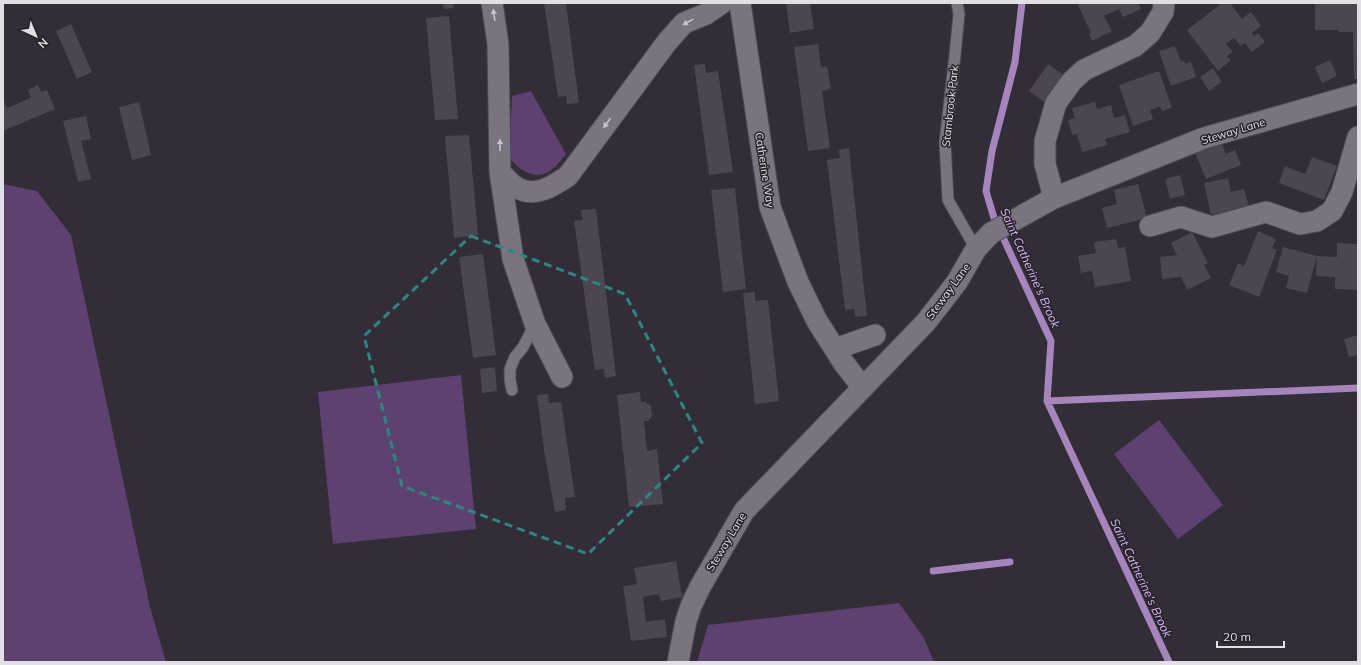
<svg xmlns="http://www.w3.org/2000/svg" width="1361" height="665" font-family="Mulish,sans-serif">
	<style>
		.green { fill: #5d4171 }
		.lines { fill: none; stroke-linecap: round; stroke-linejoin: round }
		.stream { stroke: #a685bd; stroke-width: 7 }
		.building { fill: #4b464f }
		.lane-casing { stroke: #4e4a51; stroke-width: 13 }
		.street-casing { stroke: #4e4a51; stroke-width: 23 }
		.lane { stroke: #7a747e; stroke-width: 11 }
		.street { stroke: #7a747e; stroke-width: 21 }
		.oneway { fill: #c8c4cb }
		.marked { fill: none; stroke: #2f8680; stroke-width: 3; stroke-dasharray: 8 5; stroke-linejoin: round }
		.labels { text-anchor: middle; stroke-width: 3; stroke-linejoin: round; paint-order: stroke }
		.street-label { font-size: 11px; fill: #e2dfe5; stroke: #28232b }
		.water-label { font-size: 12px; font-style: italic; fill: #d8b5f3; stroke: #28232b }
	</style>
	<rect width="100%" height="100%" fill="#322d36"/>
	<!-- green -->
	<path class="green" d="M531,91L566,154C561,160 556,167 550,171C535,181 517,170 509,156L512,96Z
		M3,184L37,191L71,235L150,607L166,662H3Z
		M461,375L476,529L333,544L318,392Z
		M1159,420L1223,505L1178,539L1114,454Z
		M899,603L924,638L934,662H697L708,625Z"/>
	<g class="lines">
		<!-- stream -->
		<path class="stream" d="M1022,3L1015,62L992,151L986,191L994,218L1051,341L1047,401L1169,662
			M1047,401L1358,388
			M933,571L1010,562"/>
	</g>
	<!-- building -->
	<path class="building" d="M442,3H453L454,8L444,9Z
		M544,3H566L579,103L567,104L566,96L558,97Z
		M786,3H810L814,29L790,33Z
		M1077,3H1138L1141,9L1123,17L1119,9L1104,16L1112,31L1092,41L1089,34L1091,33Z
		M1222,3H1230L1242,19L1251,12L1261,26L1252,33L1254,36L1258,33L1265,42L1252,52L1245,43L1241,46L1234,38L1226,44L1233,52L1227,56L1231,60L1218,71L1187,30Z
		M1315,3H1358V79H1354L1353,32H1339V30H1315Z
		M449,16L458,119L435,120L426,18Z
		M71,24L92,72L77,79L56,31Z
		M818,44L821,67L827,66L831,89L822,91L830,148L808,151L794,47Z
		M1175,46L1181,62L1184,61L1185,64L1191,62L1196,77L1171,86L1159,51Z
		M1330,60L1337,76L1322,83L1315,67Z
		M705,64L706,73L718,71L733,172L709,175L694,65Z
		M1048,64L1066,77L1047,104L1029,91Z
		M1213,68L1222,82L1209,91L1200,77Z
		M1159,71L1172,108L1162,111L1160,107L1150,110L1153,119L1133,126L1119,85Z
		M38,85L41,92L47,90L55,109L3,131V101H4L7,108L31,98L28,90Z
		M139,102L151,155L132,160L119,107Z
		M1095,102L1097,109L1111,105L1114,118L1125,115L1130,132L1105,139L1107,145L1082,152L1077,134L1072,135L1068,120L1075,118L1072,108Z
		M86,116L91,139L81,141L91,179L78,182L63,121Z
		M469,135L478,235L454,238L445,136Z
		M1220,140L1226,154L1235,150L1241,165L1206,179L1194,150Z
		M849,148L867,316L855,317L854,309L845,310L827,160L840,158L839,150Z
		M1312,157L1337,166L1324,200L1279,183L1285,166L1305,174Z
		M1180,175L1185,195L1170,199L1165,179Z
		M1228,178L1231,192L1244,189L1249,207L1211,215L1204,183Z
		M1138,184L1147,218L1107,228L1102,208L1117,204L1114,190Z
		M735,188L746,289L723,292L711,190Z
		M596,209L616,376L605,378L604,369L595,370L574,221L583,220L581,210Z
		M1258,231L1276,239L1272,248L1277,250L1259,297L1229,285L1238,263L1244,266Z
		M1192,232L1208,263L1204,265L1211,278L1187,290L1181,277L1162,279L1160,257L1177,255L1171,243Z
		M1116,239L1118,248L1125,247L1131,281L1095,287L1092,271L1081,273L1078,256L1096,253L1094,242Z
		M1337,243L1358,244V290L1335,289V277L1316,276L1317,256L1337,257Z
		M1283,247L1317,256L1307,293L1286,288L1289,276L1276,272Z
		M483,254L496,355L473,358L459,257Z
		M755,292V301L768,300L779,401L755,404L743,293Z
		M1358,335V355L1349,357L1344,339Z
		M495,367L497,391L482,393L480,369Z
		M640,392L641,402H645L651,406L652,416L648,421H644L647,451L657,449L663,504L629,507L617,395Z
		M548,394L549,403L561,402L575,497L565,498L566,510L555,512L544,450L537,395Z
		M676,561L682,597L661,601L659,594L643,597L646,622L665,619L667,637L631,641L623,586L637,584L634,568Z"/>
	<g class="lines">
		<!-- lane casing -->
		<g class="lane-casing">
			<path id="lane" d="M957,3L959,14L955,55L945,142L948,200L976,249
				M512,390L510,380V369L515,357L523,347L535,324"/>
		</g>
		<!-- street casing -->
		<g class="street-casing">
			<path id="street" d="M492,3L498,44L500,172C505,177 510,184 516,187C534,199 553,186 568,176L667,42L684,23L706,14L722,3
				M740,3L770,207L798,282L817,321L843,362L863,388
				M500,172L513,259L535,324L562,377
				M1054,198L1045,164V141L1056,103L1072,81L1084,70L1135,46L1150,33L1163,12L1164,3
				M1150,226L1181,217L1212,227L1266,212L1300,224L1317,221L1332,211L1342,192L1358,137
				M835,349L875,335
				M678,662L686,621L691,606L700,587L744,511L926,322L957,282L976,249L991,233L1054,198L1204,138L1358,94"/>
		</g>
		<!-- lane -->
		<use href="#lane" class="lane"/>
		<!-- street -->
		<use href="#street" class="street"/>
	</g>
	<!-- one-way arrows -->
	<defs><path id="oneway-solid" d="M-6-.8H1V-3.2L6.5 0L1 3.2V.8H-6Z"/></defs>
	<g class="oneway">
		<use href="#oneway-solid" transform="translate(494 15) rotate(-98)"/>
		<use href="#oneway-solid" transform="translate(688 22) rotate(151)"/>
		<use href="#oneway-solid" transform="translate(607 123) rotate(126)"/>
		<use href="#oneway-solid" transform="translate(500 145) rotate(-91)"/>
	</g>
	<!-- marked area -->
	<path class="marked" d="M471,236L625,294L702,443L588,554L402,486L364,336Z"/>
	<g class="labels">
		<!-- street labels -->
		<g class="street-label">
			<text transform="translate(950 106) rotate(-84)" y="4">Stambrook Park</text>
			<text transform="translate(1233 131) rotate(-17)" y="4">Steway Lane</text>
			<text transform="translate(765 170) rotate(81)" y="4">Catherine Way</text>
			<text transform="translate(948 291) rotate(-54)" y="4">Steway Lane</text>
			<text transform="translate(726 542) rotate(-59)" y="4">Steway Lane</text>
		</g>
		<!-- water labels -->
		<g class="water-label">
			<text transform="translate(1030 268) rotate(66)" y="4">Saint Catherine's Brook</text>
			<text transform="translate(1141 578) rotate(65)" y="4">Saint Catherine's Brook</text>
		</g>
	</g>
	<!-- border -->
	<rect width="1361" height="665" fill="none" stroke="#e2dfe5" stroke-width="8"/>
	<!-- north arrow -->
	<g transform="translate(36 36) rotate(136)" stroke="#28232b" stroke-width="3" paint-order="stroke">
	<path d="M0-3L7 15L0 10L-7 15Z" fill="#e2dfe5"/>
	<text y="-6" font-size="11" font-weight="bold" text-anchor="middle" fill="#e2dfe5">N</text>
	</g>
	<!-- scale -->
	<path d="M1217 641v6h67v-6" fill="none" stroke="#e2dfe5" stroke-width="2"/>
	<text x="1223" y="641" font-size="12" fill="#e2dfe5" stroke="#28232b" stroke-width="3" paint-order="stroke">20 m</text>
</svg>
